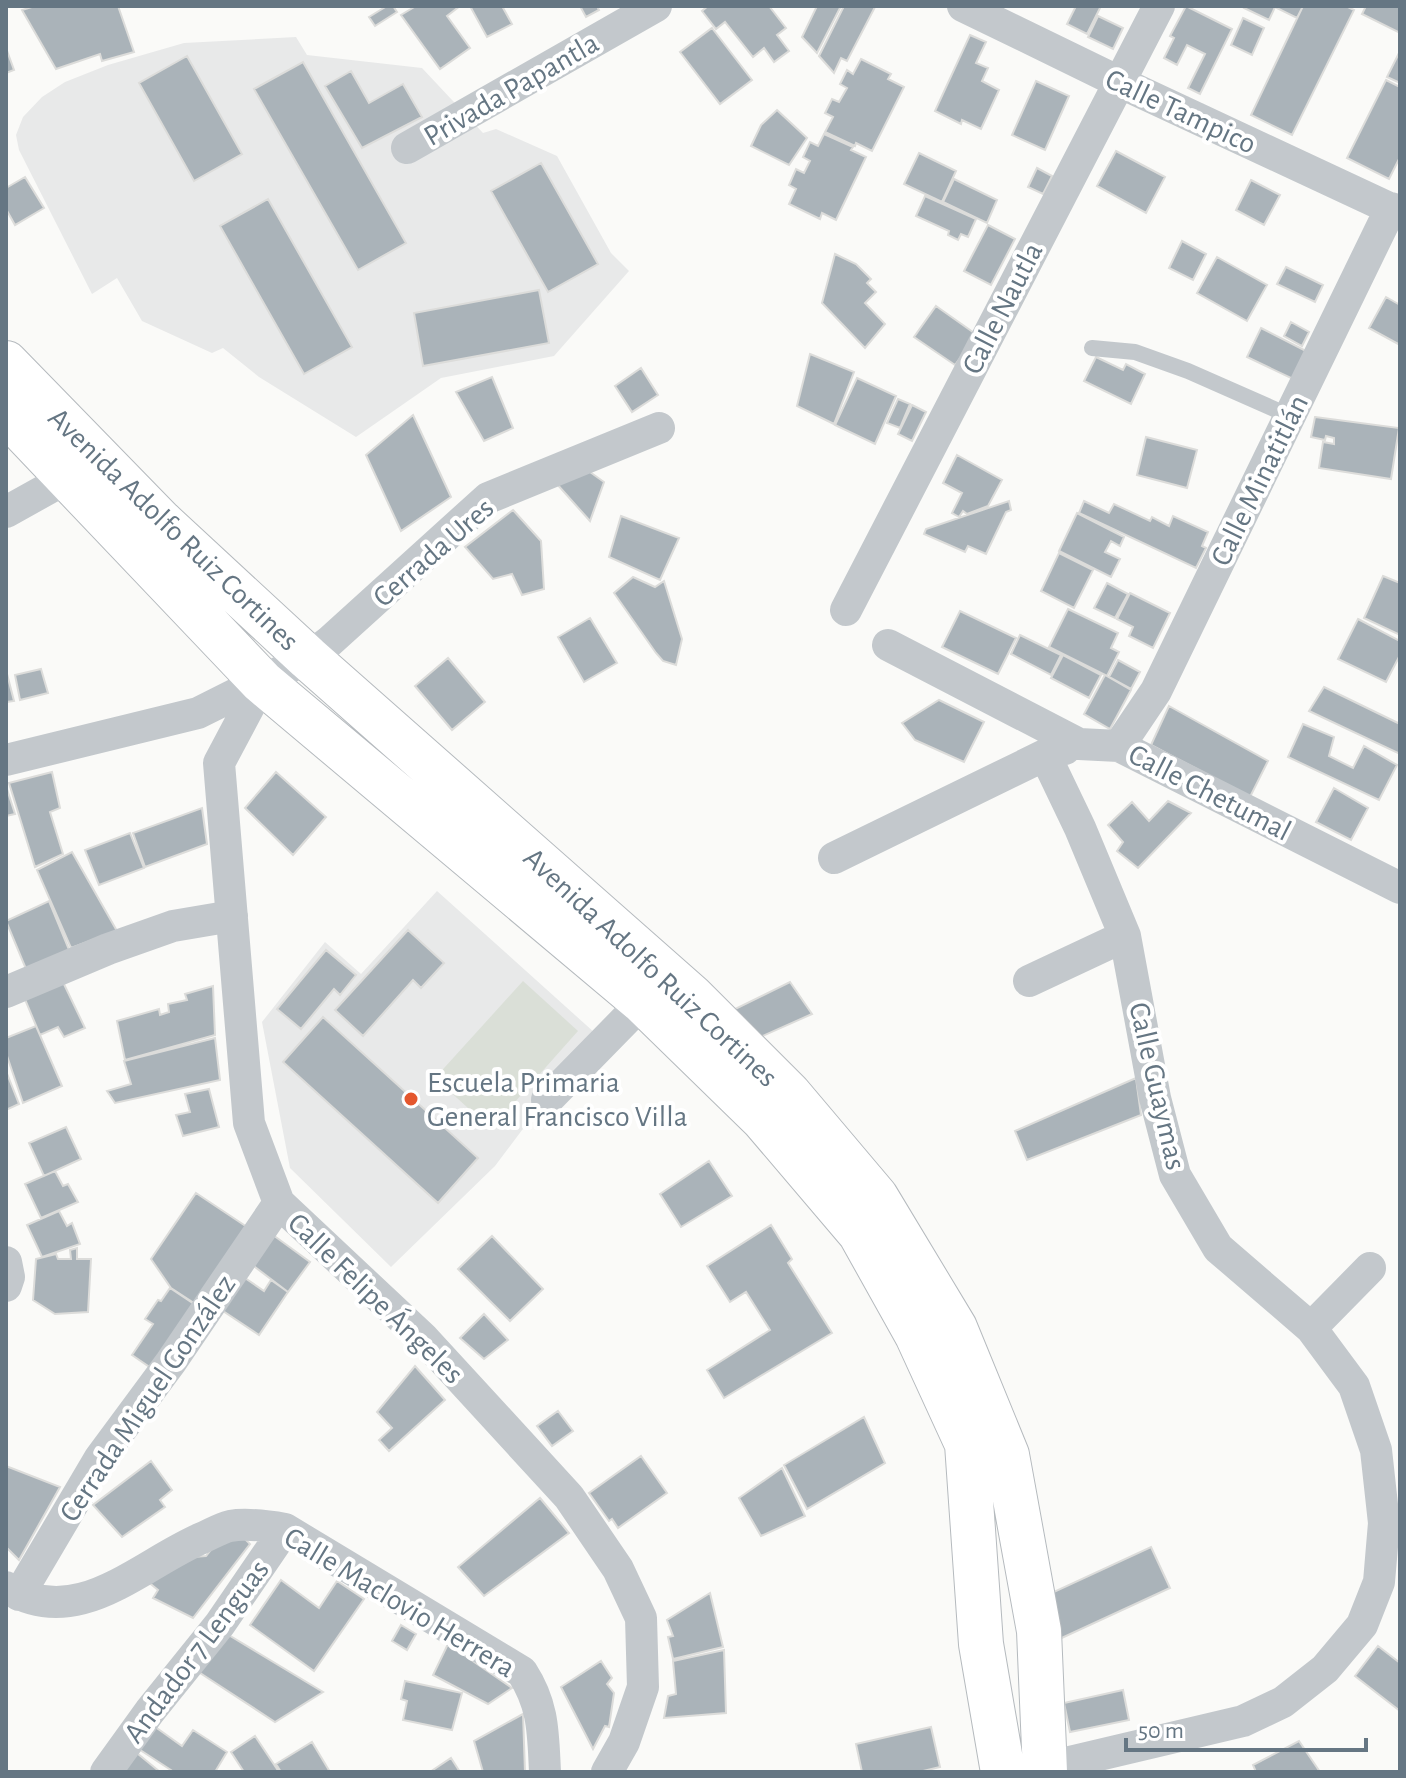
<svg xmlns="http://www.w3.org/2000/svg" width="1406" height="1778" font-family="'Alegreya Sans',sans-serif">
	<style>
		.built { fill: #e8e9e9 }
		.green { fill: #dadfd7 }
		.building { fill: #aab3b9; stroke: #dcdcda; stroke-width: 2 }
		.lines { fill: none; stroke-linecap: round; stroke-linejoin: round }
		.primary-casing { stroke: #b5babe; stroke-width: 46 }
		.lane { stroke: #c3c8cc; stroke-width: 16 }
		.street { stroke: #c3c8cc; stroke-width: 32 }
		.primary { stroke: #fff; stroke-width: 44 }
		.poi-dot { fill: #e4572e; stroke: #fff; stroke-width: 3 }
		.labels { text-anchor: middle; stroke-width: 8; stroke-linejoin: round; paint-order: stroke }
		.street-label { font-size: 30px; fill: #657683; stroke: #fff }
		.poi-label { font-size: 30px; fill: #657683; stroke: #fff; text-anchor: start }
	</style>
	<rect width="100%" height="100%" fill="#fafaf8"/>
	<!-- built -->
	<path class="built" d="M296,37L307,55L422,68L483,133L496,129L557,156L611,253L629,271L554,356L441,378L356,437L259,377L223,348L212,353L142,321L117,278L92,294L19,150L16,135L23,117L42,97L65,82L108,65L184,43Z
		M437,891L595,1033L495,1166L391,1267L290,1168L262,1022L325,942L361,974Z"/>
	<!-- green -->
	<path class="green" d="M523,981L578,1031L491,1129L435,1078Z"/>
	<!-- building -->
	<path class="building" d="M35,6H118L134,52L102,61L100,54L56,69L22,10Z
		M387,6H393L397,12L375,26L369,17Z
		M416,6H460L447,16L470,48L440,69L401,15Z
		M470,6H502L512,24L487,37Z
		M580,6H597L599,10L586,17Z
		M708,6H769L786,28L777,35L789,51L774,62L764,48L753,57L725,22L716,29L702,11Z
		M817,6H841L817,53L802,37Z
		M844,6L875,7L847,61L841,58L834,73L819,56Z
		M1076,6H1101L1087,34L1067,24Z
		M1186,6L1232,29L1200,94L1188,88L1205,54L1187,45L1177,65L1164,58L1174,38L1170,36Z
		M1245,6H1303L1297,18L1275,7L1269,20L1244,8Z
		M1303,6H1346L1354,10L1292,135L1251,115Z
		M1366,6H1400V33L1362,14Z
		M1098,16L1123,28L1113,49L1088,37Z
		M1243,18L1264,28L1252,55L1231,45Z
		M712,28L752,80L720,104L680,52Z
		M970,35L986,42L976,63L988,68L982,81L999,90L981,129L962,120L961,124L935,111Z
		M6,48L14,70L6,73Z
		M1400,51V83L1387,77Z
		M187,56L242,154L194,181L139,83Z
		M861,59L891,74L888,79L904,87L872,151L856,143L855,146L825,132L833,117L825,113L832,99L839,102L847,88L840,84L847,70L853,74Z
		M303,62L406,243L358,270L254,89Z
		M351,71L369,103L403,84L422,117L362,148L325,86Z
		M1386,80L1400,87V157L1389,179L1347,158Z
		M1036,81L1069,96L1045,150L1012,135Z
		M777,110L807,138L789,165L751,146L761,125Z
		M824,134L853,147L851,150L866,157L836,220L822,213L820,219L789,204L796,189L789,185L796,169L804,173L810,161L803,157L810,142L818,146Z
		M1116,151L1165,177L1146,213L1097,186Z
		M919,153L956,171L942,202L904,184Z
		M541,163L598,264L548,292L491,191Z
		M1037,168L1052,176L1043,194L1028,187Z
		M25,177L44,208L15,225L6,209V188Z
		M954,179L997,200L987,223L943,202Z
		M1251,180L1280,195L1264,225L1236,210Z
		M925,196L976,219L968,237L961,234L958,240L948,235L949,231L916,216Z
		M268,199L352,347L304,374L220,226Z
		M988,225L1015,239L991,285L964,271Z
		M1182,241L1206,254L1193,280L1169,268Z
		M835,254L856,264L871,279L867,283L876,292L865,303L885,324L865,348L822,303Z
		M1217,257L1267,285L1247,321L1197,293Z
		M1286,267L1323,285L1315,302L1277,284Z
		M539,290L549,343L423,366L414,313Z
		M1386,297L1400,305V345L1369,328Z
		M936,306L977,335L955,365L914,337Z
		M1291,322L1309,332L1302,346L1284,336Z
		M1261,328L1306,351L1293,379L1247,357Z
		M810,354L854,372L834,424L797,406Z
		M1096,357L1123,370L1126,364L1145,374L1131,404L1084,381Z
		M641,368L658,395L632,412L615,386Z
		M492,377L513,428L484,441L456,392Z
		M857,378L896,396L875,444L835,425Z
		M898,399L910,404L900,428L887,423Z
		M912,405L926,412L912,441L898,434Z
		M413,415L451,497L401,531L366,455Z
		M1315,417L1399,428L1391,479L1319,468L1323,442L1334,444V438L1326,436L1325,440L1311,437Z
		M1146,437L1197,450L1187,488L1137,475Z
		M957,455L1002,480L988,506L967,514L963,511L959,517L952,513L962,493L943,483Z
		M583,467L604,482L590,521L556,483Z
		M1009,501L1011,510L1006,512L986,554L968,546L965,552L924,534L926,529Z
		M1084,501L1109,513L1114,504L1150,521L1152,517L1169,526L1173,516L1208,532L1202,546L1206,548L1196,568L1079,513Z
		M513,510L541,541L544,589L522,595L512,574L493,579L465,547Z
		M1077,513L1124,537L1120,546L1111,541L1105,552L1120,559L1111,577L1059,551Z
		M621,516L679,538L660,580L609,557Z
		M1059,553L1093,570L1074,608L1041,591Z
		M1383,576L1400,583V635L1364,618Z
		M633,577L655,587L664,581L682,639L676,665L663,661L656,653L614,593Z
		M1107,583L1128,594L1115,618L1094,608Z
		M1130,593L1170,613L1153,648L1129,636L1133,627L1117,619Z
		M1068,609L1118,633L1111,648L1119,652L1107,676L1049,647Z
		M960,611L1016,638L998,674L942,647Z
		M590,618L617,663L584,682L558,637Z
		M1358,619L1400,641V655L1386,682L1338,659Z
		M1020,635L1061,655L1051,675L1011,654Z
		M1063,655L1101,675L1089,698L1051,678Z
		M448,658L485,702L452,730L415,686Z
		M1118,660L1140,672L1131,689L1109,677Z
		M41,669L48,693L20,700L15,675Z
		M6,670L14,701L6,702Z
		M1105,675L1131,690L1110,729L1084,714Z
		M1324,687L1400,724V754L1309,711Z
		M939,700L984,722L964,762L915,740L902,723Z
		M1169,706L1268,761L1250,797L1151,745Z
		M1303,724L1334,737L1329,756L1353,768L1364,746L1397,765L1379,800L1288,757Z
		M52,772L60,808L50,812L63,854L35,867L9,783Z
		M276,772L326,817L293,855L245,808Z
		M6,786L15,814L6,816Z
		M1334,788L1368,808L1351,840L1316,822Z
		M1168,801L1191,813L1138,868L1117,851L1123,842L1108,825L1132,802L1149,821Z
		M202,808L207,844L145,867L133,833Z
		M130,833L144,868L99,885L85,850Z
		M72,852L117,931L71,948L37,870Z
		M49,901L70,952L26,969L6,921Z
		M408,930L444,963L421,988L413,980L363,1036L335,1010Z
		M326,950L356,975L340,995L334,989L301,1029L277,1009Z
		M62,980L85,1028L64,1037L58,1027L40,1035L24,997Z
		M790,982L812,1014L758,1038L731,1011Z
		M213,986L215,1035L125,1060L117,1021L159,1009L160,1015L169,1012L168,1004L187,1000L185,994Z
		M323,1017L478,1158L438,1203L283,1062Z
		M36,1026L62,1086L23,1103L6,1053V1038Z
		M215,1038L220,1080L115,1103L107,1091L131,1084L124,1061Z
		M6,1071L19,1104L6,1110Z
		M1136,1078L1141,1115L1027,1160L1015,1131Z
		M209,1089L219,1127L183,1136L176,1115L190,1112L185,1094Z
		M66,1127L81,1159L44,1176L29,1143Z
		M709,1161L732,1196L681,1227L660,1194Z
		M55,1171L63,1186L68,1184L78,1202L41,1218L25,1184Z
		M196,1193L250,1229L197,1305L171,1288L151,1259Z
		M59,1211L67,1226L72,1223L80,1244L42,1257L27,1225Z
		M771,1225L792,1259L788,1263L832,1333L724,1398L707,1370L770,1330L746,1292L730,1302L707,1266Z
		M273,1235L310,1262L288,1292L251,1264Z
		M492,1236L543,1289L510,1321L458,1269Z
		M77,1248V1259H91L88,1312L55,1314L33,1300L36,1259L56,1254L58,1259H71L70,1250Z
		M242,1276L264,1291L271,1280L288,1292L259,1335L220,1309Z
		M170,1288L197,1306L154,1370L132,1355L153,1324L145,1319L158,1300L161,1301Z
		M484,1314L508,1340L484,1359L460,1338Z
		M415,1366L445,1400L389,1451L379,1440L392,1428L377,1412Z
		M558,1411L573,1431L552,1446L537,1426Z
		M864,1417L885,1463L807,1509L784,1465Z
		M641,1456L667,1493L618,1528L612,1519L609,1521L589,1493Z
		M151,1461L172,1490L160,1500L165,1507L122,1537L93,1505Z
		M6,1466L60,1487L19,1560L6,1547Z
		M782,1468L805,1516L761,1536L739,1498Z
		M540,1498L569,1533L484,1596L458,1567Z
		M241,1535L250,1544L193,1618L153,1598L158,1590L147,1581L192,1557L206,1556L218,1541Z
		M1151,1547L1170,1588L1053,1642L1045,1596Z
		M281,1580L319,1608L337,1581L364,1599L314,1671L250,1625Z
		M710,1593L723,1647L673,1659L668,1637L673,1636L667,1620Z
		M401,1625L416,1634L407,1650L392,1641Z
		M222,1631L323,1692L275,1722L194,1669Z
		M448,1644L512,1688L488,1704L433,1675Z
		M1378,1646L1400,1663V1711L1355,1676Z
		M724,1650L726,1713L664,1718L668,1696L676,1694L673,1661Z
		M601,1661L612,1678L607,1684L614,1693L609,1727L605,1726L593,1749L561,1687Z
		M405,1681L462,1693L452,1730L403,1720L407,1701L401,1699Z
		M1123,1690L1129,1720L1070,1732L1064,1703Z
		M523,1714L525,1772H483L474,1741Z
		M147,1721L182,1746L193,1730L227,1752L215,1772H174L131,1744Z
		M931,1727L940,1767L919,1772H862L856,1744Z
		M255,1736L279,1772H244L231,1752Z
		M1299,1741L1320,1772H1256L1253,1765Z
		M312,1742L330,1772H281L276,1764Z
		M132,1749L160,1772H113Z
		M451,1758L460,1772H430Z"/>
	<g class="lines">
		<!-- primary casing -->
		<g class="primary-casing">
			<path id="primary" d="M6,363L161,522L308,658L692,997L789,1094L876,1197L955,1328L1007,1455L1039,1631L1045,1772
				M6,413L262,682L643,1002L763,1119L860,1233L917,1335L967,1444L981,1644L1003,1772"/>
		</g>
		<!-- lane -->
		<path class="lane" d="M1092,348L1135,352L1188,371L1290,416"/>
		<!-- street -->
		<path class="street" d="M963,6L1119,82L1400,213
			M407,148L656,6
			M6,512L67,478
			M846,610L1159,6
			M888,645L1079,744L1119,746L1400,888
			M262,682L219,763L249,1123L279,1203L424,1339L569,1497L618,1569L641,1618L643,1687L624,1742L607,1772
			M1119,746L1156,691L1391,208
			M6,760L198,713L308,658L329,642L488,498L659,428
			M834,858L1045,755L1065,749
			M1029,981L1125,936
			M6,992L108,949L173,926L232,916
			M547,1100L643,1002
			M6,1262L9,1277L6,1286
			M1311,1328L1370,1268
			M6,1587C77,1632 139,1565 202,1538C211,1534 221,1528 230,1526C247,1523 268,1526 285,1529L522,1672C544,1706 543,1733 545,1772
			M19,1595L100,1458L171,1362L279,1203
			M1044,1768L1243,1721L1283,1702L1325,1669L1362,1625L1379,1582L1384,1523L1376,1450L1354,1386L1311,1328L1218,1248L1175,1175L1155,1098L1125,936L1080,828L1045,755
			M106,1772L150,1711L220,1624L285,1529"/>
		<!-- primary -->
		<use href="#primary" class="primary"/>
	</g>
	<!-- markers -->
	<circle class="poi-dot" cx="411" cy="1099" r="8"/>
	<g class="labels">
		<!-- street labels -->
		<g class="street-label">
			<text transform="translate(511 89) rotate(-30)" y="10">Privada Papantla</text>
			<text transform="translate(1181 111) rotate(25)" y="10">Calle Tampico</text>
			<text transform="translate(1002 308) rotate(-63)" y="10">Calle Nautla</text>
			<text transform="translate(1259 480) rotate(-64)" y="10">Calle Minatitlán</text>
			<text transform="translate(174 529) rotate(44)" y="10">Avenida Adolfo Ruiz Cortines</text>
			<text transform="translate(433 552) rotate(-41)" y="10">Cerrada Ures</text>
			<text transform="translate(1210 792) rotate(27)" y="10">Calle Chetumal</text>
			<text transform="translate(651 967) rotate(43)" y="10">Avenida Adolfo Ruiz Cortines</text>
			<text transform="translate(1158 1086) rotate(77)" y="10">Calle Guaymas</text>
			<text transform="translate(376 1298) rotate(44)" y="10">Calle Felipe Ángeles</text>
			<text transform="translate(147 1398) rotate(-56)" y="10">Cerrada Miguel González</text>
			<text transform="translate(400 1602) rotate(31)" y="10">Calle Maclovio Herrera</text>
			<text transform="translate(196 1651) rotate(-53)" y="10">Andador 7 Lenguas</text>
		</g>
		<!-- poi labels -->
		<g class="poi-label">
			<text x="427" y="1092">Escuela Primaria<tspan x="427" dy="34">General Francisco Villa</tspan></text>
		</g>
	</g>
	<!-- border -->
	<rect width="1406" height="1778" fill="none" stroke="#657683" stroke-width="16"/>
	<!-- scale -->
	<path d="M1126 1738v12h240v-12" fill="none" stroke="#657683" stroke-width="4"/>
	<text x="1138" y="1738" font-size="24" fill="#657683" stroke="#ffffff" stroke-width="6" paint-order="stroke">50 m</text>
</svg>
